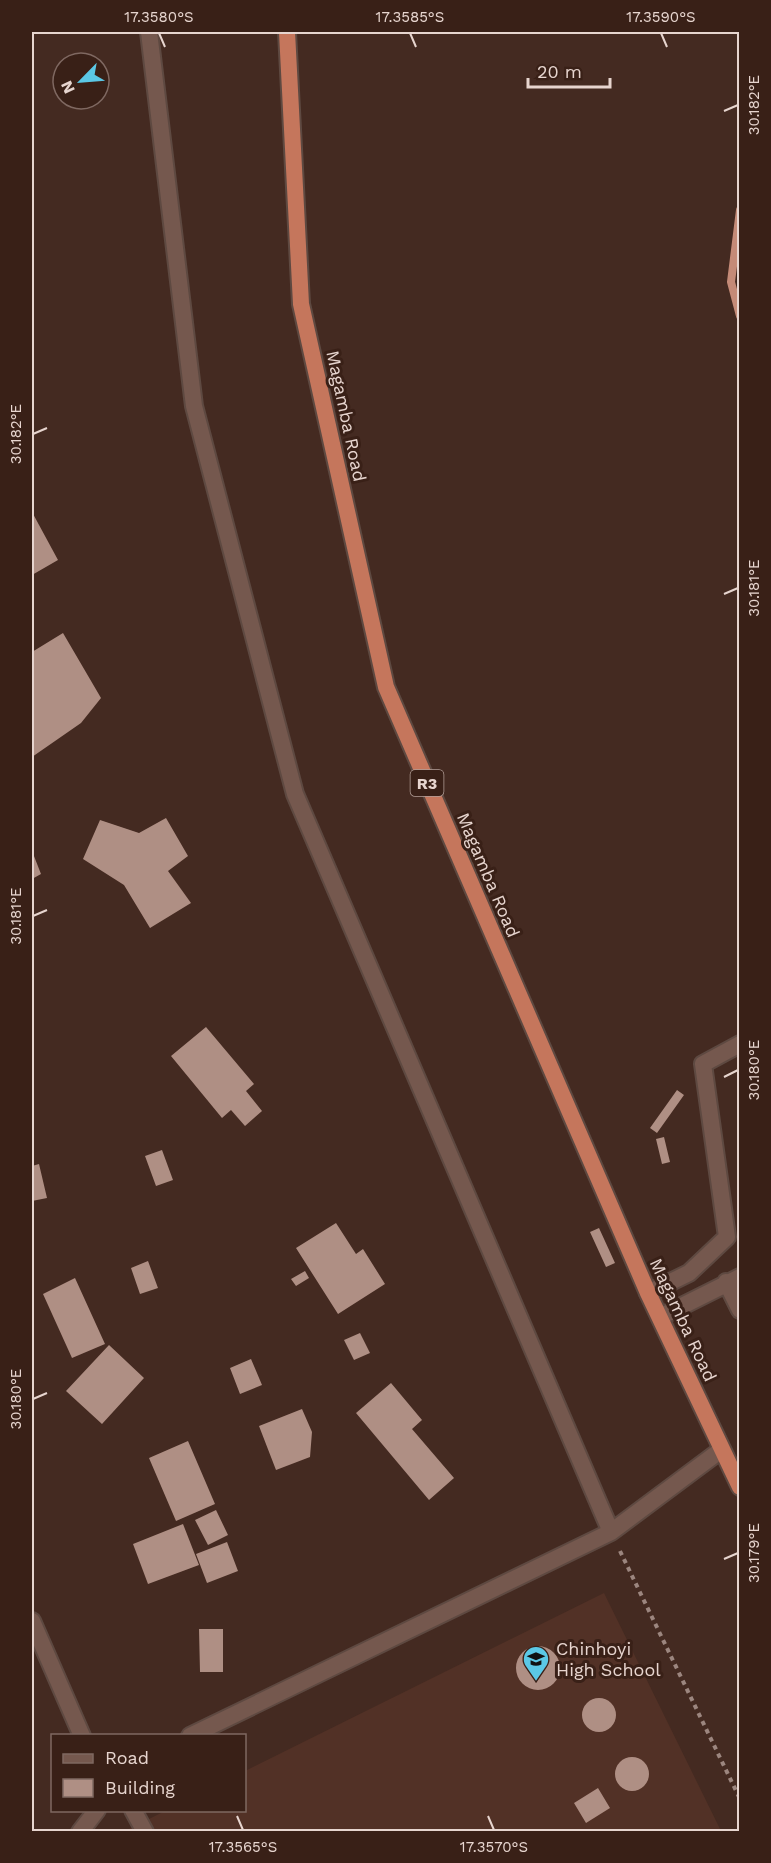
<svg xmlns="http://www.w3.org/2000/svg" width="771" height="1863" font-family="'Work Sans',sans-serif">
	<style>
		.built { fill: #523126 }
		.lines { fill: none; stroke-linecap: round; stroke-linejoin: round }
		.stream { stroke: #c48a77; stroke-width: 8 }
		.building { fill: #af8f84 }
		.service-casing { stroke: #5e4941; stroke-width: 20 }
		.minor-casing { stroke: #5e4941; stroke-width: 20 }
		.trunk-casing { stroke: #5e4941; stroke-width: 20 }
		.path { stroke: #9c867f; stroke-width: 4; stroke-dasharray: 4.5 4.5; stroke-linecap: butt }
		.service { stroke: #75584e; stroke-width: 16 }
		.minor { stroke: #75584e; stroke-width: 16 }
		.trunk { stroke: #c5765c; stroke-width: 16 }
		.ticks { fill: none; stroke: #e7d5cf; stroke-width: 2 }
		.labels { text-anchor: middle; stroke-width: 6; stroke-linejoin: round; paint-order: stroke }
		.shield { fill: #392017; stroke: #b39f98; stroke-width: 1.5 }
		.shield-label { font-size: 16px; font-weight: bold; fill: #e7d5cf }
		.street-label { font-size: 18px; fill: #e7d5cf; stroke: #392017 }
		.poi-label { font-size: 18px; fill: #e7d5cf; stroke: #392017; text-anchor: start }
		.neatline { fill: none; stroke: #e7d5cf; stroke-width: 2 }
		.ticks-label { font-size: 15px; text-anchor: middle; fill: #e7d5cf }
	</style>
	<rect width="100%" height="100%" fill="#442a21"/>
	<!-- built -->
	<path class="built" d="M604,1593L721,1831L123,1832L165,1811L244,1810L245,1771Z"/>
	<g class="lines">
		<!-- stream -->
		<path class="stream" d="M740,210L731,282L740,316"/>
	</g>
	<!-- building -->
	<path class="building" d="M32,512L58,560L32,575Z
		M63,633L101,698L81,723L32,757V652Z
		M166,818L188,856L168,871L191,903L150,928L124,885L83,859L100,820L139,833Z
		M32,851L41,874L32,879Z
		M206,1027L254,1084L246,1091L262,1111L245,1126L231,1110L222,1118L171,1056Z
		M677,1090L684,1095L657,1133L650,1128Z
		M664,1137L670,1162L662,1164L656,1139Z
		M162,1150L173,1180L156,1186L145,1156Z
		M39,1164L47,1198L32,1201V1166Z
		M336,1223L356,1254L363,1249L385,1284L338,1314L296,1248Z
		M599,1228L615,1263L606,1267L590,1232Z
		M148,1261L158,1288L140,1294L131,1268Z
		M305,1271L309,1278L296,1286L291,1279Z
		M75,1278L105,1344L72,1358L43,1294Z
		M360,1333L370,1353L354,1360L344,1340Z
		M109,1345L144,1378L102,1424L66,1391Z
		M251,1359L262,1385L240,1394L230,1368Z
		M391,1383L422,1420L412,1429L454,1478L429,1500L356,1413Z
		M302,1409L312,1432L310,1457L276,1470L259,1426Z
		M188,1441L215,1504L176,1521L149,1458Z
		M216,1510L228,1535L208,1545L195,1520Z
		M183,1524L199,1565L148,1584L133,1544Z
		M227,1542L238,1571L207,1583L196,1554Z
		M199,1629H223V1672H200Z
		M516 1668a22 22 0 1 1 44 0a22 22 0 1 1-44 0Z
		M582 1715a17 17 0 1 1 34 0a17 17 0 1 1-34 0Z
		M615 1774a17 17 0 1 1 34 0a17 17 0 1 1-34 0Z
		M598,1788L610,1808L586,1823L574,1803Z"/>
	<g class="lines">
		<!-- service casing -->
		<g class="service-casing">
			<path id="service" d="M648,1293L689,1273L727,1237L703,1064L740,1044
				M133,1810L145,1832
				M80,1832L97,1810"/>
		</g>
		<!-- minor casing -->
		<g class="minor-casing">
			<path id="minor" d="M149,32L194,406L295,794L611,1532
				M726,1282L740,1310
				M660,1317L740,1277
				M32,1621L82,1736
				M190,1736L611,1532L721,1450"/>
		</g>
		<!-- trunk casing -->
		<g class="trunk-casing">
			<path id="trunk" d="M287,32L301,304L386,687L648,1293L740,1487"/>
		</g>
		<!-- path -->
		<path class="path" d="M620,1551L740,1799"/>
		<!-- service -->
		<use href="#service" class="service"/>
		<!-- minor -->
		<use href="#minor" class="minor"/>
		<!-- trunk -->
		<use href="#trunk" class="trunk"/>
	</g>
	<!-- ticks -->
	<path class="ticks" d="M159,33L165,47M410,33L416,47M661,33L667,47M724,111L738,105M33,434L47,428M724,594L738,588M33,916L47,910M724,1077L738,1070M33,1399L47,1393M724,1559L738,1553M237,1816L243,1830M488,1816L494,1830"/>
	<!-- icons -->
	<defs>
		<g id="school-pin" transform="scale(1.35)"><path d="M0 17L-7.5 6A9.5 9.5 0 1 1 7.5 6Z" fill="#5bc8e6" stroke="#392017"/><path d="M0-5L7-2L0 1L-7-2ZM-4 1L0 2.5L4 1V4Q0 6-4 4Z" fill="#111"/></g>
	</defs>
	<g fill-rule="evenodd">
		<use href="#school-pin" x="536" y="1659"/>
	</g>
	<g class="labels">
		<!-- shield labels -->
		<rect class="shield" x="410.5" y="770" width="33" height="26" rx="4.5"/>
		<g class="shield-label">
			<text x="427" y="789">R3</text>
		</g>
		<!-- street labels -->
		<g class="street-label">
			<text transform="translate(346 416) rotate(78)" y="6">Magamba Road</text>
			<text transform="translate(488 875) rotate(67)" y="6">Magamba Road</text>
			<text transform="translate(683 1320) rotate(65)" y="6">Magamba Road</text>
		</g>
		<!-- poi labels -->
		<g class="poi-label">
			<text x="556" y="1655">Chinhoyi<tspan x="556" dy="21">High School</tspan></text>
		</g>
	</g>
	<!-- border -->
	<rect width="771" height="1863" fill="none" stroke="#392017" stroke-width="66"/>
	<!-- legend -->
	<rect x="51" y="1734" width="195" height="78" fill="#392017" stroke="#7f6861" stroke-width="1.5"/>
	<rect x="63" y="1754" width="30" height="9" fill="#75584e" stroke="#7f6861" stroke-width="1.5"/>
	<text x="105" y="1764" font-size="18" fill="#e7d5cf">Road</text>
	<rect x="63" y="1779" width="30" height="18" fill="#af8f84" stroke="#7f6861" stroke-width="1.5"/>
	<text x="105" y="1794" font-size="18" fill="#e7d5cf">Building</text>
	<!-- north arrow -->
	<g transform="translate(81 81) rotate(245)"><circle r="28" fill="#392017" stroke="#7f6861" stroke-width="1.5"/>
	<path d="M0-4.5L10 22L0 15L-10 22Z" fill="#5bc8e6"/>
	<text y="-9" font-size="16" font-weight="bold" text-anchor="middle" fill="#e7d5cf">N</text>
	</g>
	<!-- scale -->
	<path d="M528 78v9h82v-9" fill="none" stroke="#e7d5cf" stroke-width="3"/>
	<text x="537" y="78" font-size="18" fill="#e7d5cf" stroke="#392017" stroke-width="4.5" paint-order="stroke">20 m</text>
	<rect x="33" y="33" width="705" height="1797" class="neatline"/>
	<g class="ticks-label">
		<text x="159" y="22">17.3580°S</text>
		<text x="410" y="22">17.3585°S</text>
		<text x="661" y="22">17.3590°S</text>
		<text transform="translate(754 105) rotate(-90)" y="5">30.182°E</text>
		<text transform="translate(16 434) rotate(-90)" y="5">30.182°E</text>
		<text transform="translate(754 588) rotate(-90)" y="5">30.181°E</text>
		<text transform="translate(16 916) rotate(-90)" y="5">30.181°E</text>
		<text transform="translate(754 1070) rotate(-90)" y="5">30.180°E</text>
		<text transform="translate(16 1399) rotate(-90)" y="5">30.180°E</text>
		<text transform="translate(754 1553) rotate(-90)" y="5">30.179°E</text>
		<text x="243" y="1852">17.3565°S</text>
		<text x="494" y="1852">17.3570°S</text>
	</g>
</svg>
